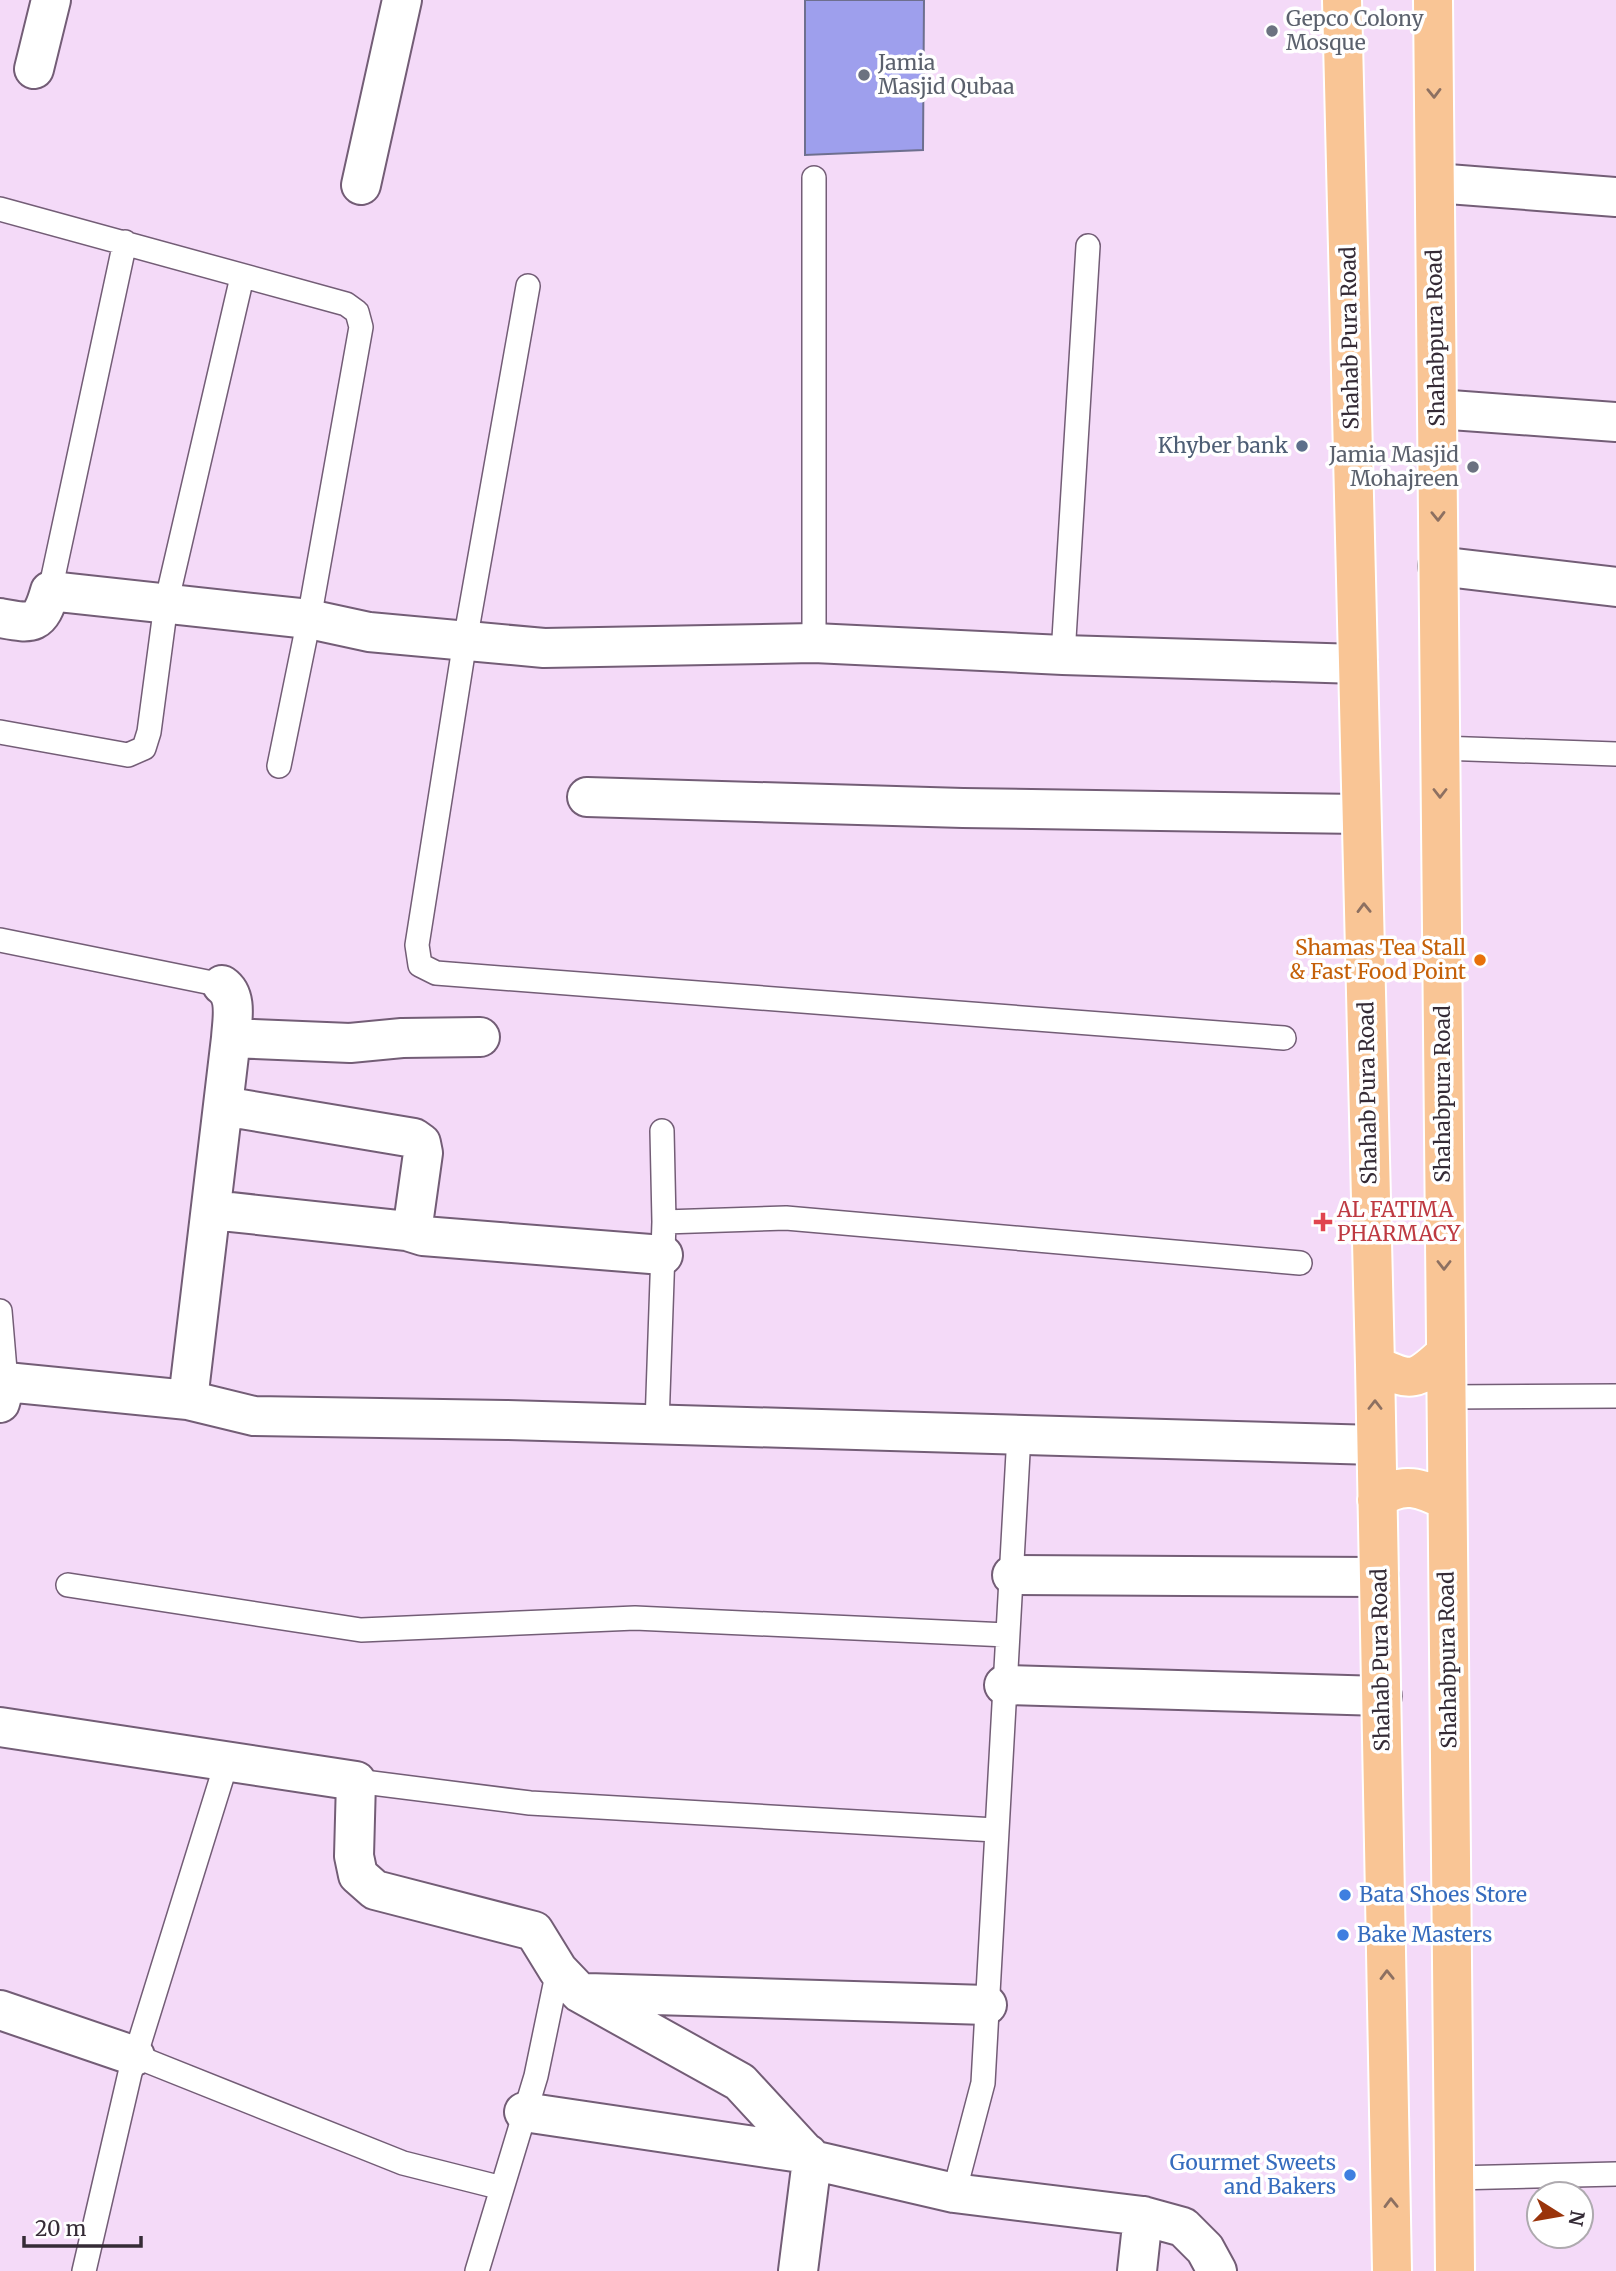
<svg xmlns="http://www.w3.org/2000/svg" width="1616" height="2271" font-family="Merriweather,serif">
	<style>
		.building { fill: #9e9fed; stroke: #6e6f8f; stroke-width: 2 }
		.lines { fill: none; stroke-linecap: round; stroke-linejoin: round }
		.service-casing { stroke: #735d76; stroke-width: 26 }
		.minor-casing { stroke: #735d76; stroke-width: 42 }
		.primary-casing { stroke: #fff; stroke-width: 42 }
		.service { stroke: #fff; stroke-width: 23 }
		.minor { stroke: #fff; stroke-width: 38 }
		.primary { stroke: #f9c595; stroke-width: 38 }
		.oneway { stroke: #8d7061 }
		.worship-dot { fill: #6b7280; stroke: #fff; stroke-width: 2.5 }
		.service-dot { fill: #5c6f8a; stroke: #fff; stroke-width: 2.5 }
		.food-dot { fill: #e8710a; stroke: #fff; stroke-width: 2.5 }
		.health-dot { fill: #e0444e; stroke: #fff; stroke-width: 2.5 }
		.shop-dot { fill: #3f7fe0; stroke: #fff; stroke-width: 2.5 }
		.labels { text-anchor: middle; stroke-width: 7; stroke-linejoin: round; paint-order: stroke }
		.worship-label { font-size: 21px; fill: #5b616d; stroke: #fff; text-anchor: start }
		.street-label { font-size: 21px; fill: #352b36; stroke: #fff }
		.service-label { font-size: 21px; fill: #4e5e75; stroke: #fff; text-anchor: end }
		.food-label { font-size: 21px; fill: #c56008; stroke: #fff; text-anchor: end }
		.health-label { font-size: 21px; fill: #be3a42; stroke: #fff; text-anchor: start }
		.shop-label { font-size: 21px; fill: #366cbe; stroke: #fff; text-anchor: start }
	</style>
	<rect width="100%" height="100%" fill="#f4daf8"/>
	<!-- building -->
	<path class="building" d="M805,0H924L923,150L805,155Z"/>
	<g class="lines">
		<!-- service casing -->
		<g class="service-casing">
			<path id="service" d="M0,209L346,304L357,312L361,327L309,619L279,766
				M528,286L465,641L417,945L420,965L436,973L1284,1038
				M50,591L125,242
				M814,643V178
				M1063,655L1088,246
				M0,732L128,755L144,748L149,732L166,604L242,277
				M1440,748L1616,754
				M0,940L222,985
				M664,1222L786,1218L1300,1263
				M0,1311L6,1382
				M1446,1397L1616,1396
				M657,1424L664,1222L662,1131
				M68,1585L361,1630L635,1618L1007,1635
				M356,1781L530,1803L995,1830
				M135,2056L403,2163L502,2188
				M1453,2178L1616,2174
				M954,2193L983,2083L1019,1435
				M84,2271L130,2073L227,1761
				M477,2271L536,2076L558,1970"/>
		</g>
		<!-- minor casing -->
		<g class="minor-casing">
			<path id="minor" d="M34,69L51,0
				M1435,183L1616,197
				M361,185L402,0
				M1437,409L1616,422
				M1438,566L1616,587
				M0,618C33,624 40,626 50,591L309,619L369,632L544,648L814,643L1063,655L1358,664
				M587,797L963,808L1361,814
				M231,1038L350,1043L402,1038L480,1037
				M223,1106L414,1138L421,1143L423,1153L412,1232
				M212,1210L407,1231L423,1236L663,1255
				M188,1400L231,1038C232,1020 238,996 222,985
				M0,1403L6,1382L188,1400L254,1416L506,1420L1376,1445
				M1012,1575L1379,1577
				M1004,1685L1382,1696
				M0,1727L356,1781L354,1856L358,1875L375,1890L534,1931L558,1970L580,1993L740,2082L812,2160L954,2193L1143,2216L1183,2227L1205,2249L1217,2271
				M587,1993L987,2005
				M0,2010L135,2056
				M524,2112L808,2154
				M798,2271L812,2160
				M1137,2271L1143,2216"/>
		</g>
		<!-- primary casing -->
		<g class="primary-casing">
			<path id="primary" d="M1342,0L1375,1365L1392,2271
				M1433,0L1455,2271
				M1375,1365C1412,1383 1416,1381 1445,1354
				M1377,1500C1402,1480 1422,1488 1447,1501"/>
		</g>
		<!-- service -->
		<use href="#service" class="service"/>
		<!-- minor -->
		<use href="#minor" class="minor"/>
		<!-- primary -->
		<use href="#primary" class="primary"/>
	</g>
	<!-- one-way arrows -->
	<defs><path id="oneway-chevron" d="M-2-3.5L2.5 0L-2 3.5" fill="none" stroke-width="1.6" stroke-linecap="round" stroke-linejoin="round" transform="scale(1.75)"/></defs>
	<g class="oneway">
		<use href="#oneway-chevron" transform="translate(1434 93) rotate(89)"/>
		<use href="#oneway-chevron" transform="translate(1438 516) rotate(89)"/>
		<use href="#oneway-chevron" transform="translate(1440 793) rotate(90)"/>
		<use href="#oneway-chevron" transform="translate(1364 908) rotate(-91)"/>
		<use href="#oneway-chevron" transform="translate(1444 1265) rotate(90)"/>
		<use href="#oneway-chevron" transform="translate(1375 1405) rotate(-90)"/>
		<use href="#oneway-chevron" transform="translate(1387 1975) rotate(-91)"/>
		<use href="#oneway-chevron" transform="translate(1391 2203) rotate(-91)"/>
	</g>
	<!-- markers -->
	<g class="worship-dot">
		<circle cx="1272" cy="31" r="7"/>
		<circle cx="864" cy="75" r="7"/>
		<circle cx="1473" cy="467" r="7"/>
	</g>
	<circle class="service-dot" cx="1302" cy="446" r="7"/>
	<circle class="food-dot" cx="1480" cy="960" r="7"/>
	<path class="health-dot" d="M1319.5 1211.5h7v7h7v7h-7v7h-7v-7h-7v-7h7z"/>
	<g class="shop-dot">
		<circle cx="1345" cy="1895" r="7"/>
		<circle cx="1343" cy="1935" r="7"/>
		<circle cx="1350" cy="2175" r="7"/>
	</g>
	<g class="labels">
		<!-- worship labels -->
		<g class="worship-label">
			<text x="1286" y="26">Gepco Colony<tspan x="1286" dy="24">Mosque</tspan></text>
			<text x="878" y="70">Jamia<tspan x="878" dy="24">Masjid Qubaa</tspan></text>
			<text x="1459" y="462" text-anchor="end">Jamia Masjid<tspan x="1459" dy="24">Mohajreen</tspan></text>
		</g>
		<!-- street labels -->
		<g class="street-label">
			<text transform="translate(1350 338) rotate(-91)" y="7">Shahab Pura Road</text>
			<text transform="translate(1436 338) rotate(-91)" y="7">Shahabpura Road</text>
			<text transform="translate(1368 1093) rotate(-91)" y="7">Shahab Pura Road</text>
			<text transform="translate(1443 1094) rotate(-90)" y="7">Shahabpura Road</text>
			<text transform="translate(1381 1660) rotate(-91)" y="7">Shahab Pura Road</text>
			<text transform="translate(1448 1660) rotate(-91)" y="7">Shahabpura Road</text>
		</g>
		<!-- service labels -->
		<g class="service-label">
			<text x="1288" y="453">Khyber bank</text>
		</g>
		<!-- food labels -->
		<g class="food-label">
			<text x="1466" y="955">Shamas Tea Stall<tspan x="1466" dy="24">&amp; Fast Food Point</tspan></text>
		</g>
		<!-- health labels -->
		<g class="health-label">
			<text x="1337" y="1217">AL FATIMA<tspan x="1337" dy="24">PHARMACY</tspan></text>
		</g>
		<!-- shop labels -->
		<g class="shop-label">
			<text x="1359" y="1902">Bata Shoes Store</text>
			<text x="1357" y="1942">Bake Masters</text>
			<text x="1336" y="2170" text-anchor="end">Gourmet Sweets<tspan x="1336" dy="24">and Bakers</tspan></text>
		</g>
	</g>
	<!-- north arrow -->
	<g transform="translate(1560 2215) rotate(101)"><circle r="33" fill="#ffffff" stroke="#aeaaaf" stroke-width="2"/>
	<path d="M0-5L12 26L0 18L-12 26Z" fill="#9a340b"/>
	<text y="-10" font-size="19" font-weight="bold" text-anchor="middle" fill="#352b36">N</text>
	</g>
	<!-- scale -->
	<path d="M24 2236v10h117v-10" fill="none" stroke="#352b36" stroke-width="3.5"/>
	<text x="35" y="2236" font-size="21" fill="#352b36" stroke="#ffffff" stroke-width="5" paint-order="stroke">20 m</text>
</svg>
